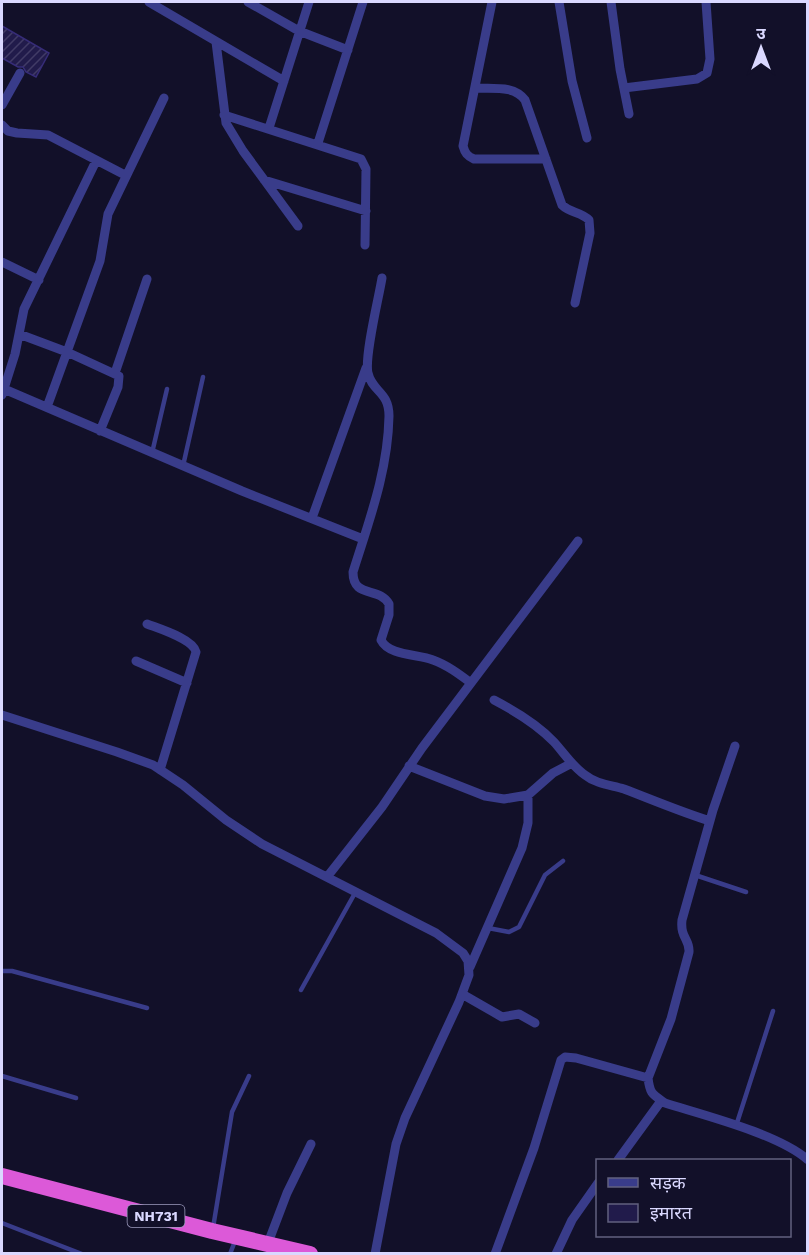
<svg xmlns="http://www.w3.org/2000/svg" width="809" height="1255" font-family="'Work Sans','Noto Sans Devanagari',sans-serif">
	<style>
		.building { fill: url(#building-hatch); stroke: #362c78; stroke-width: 1.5 }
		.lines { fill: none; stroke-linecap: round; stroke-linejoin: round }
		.service { stroke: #393c8a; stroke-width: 4.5 }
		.minor { stroke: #393c8a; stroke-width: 9 }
		.trunk { stroke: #dc59d8; stroke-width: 16 }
		.labels { text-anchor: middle; stroke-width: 5; stroke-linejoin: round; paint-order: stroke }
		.shield { fill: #121029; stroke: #9e9cbf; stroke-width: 1.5 }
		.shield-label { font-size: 14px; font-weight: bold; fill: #dad8ff }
	</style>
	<defs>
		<pattern id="building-hatch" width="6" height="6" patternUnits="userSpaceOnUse" patternTransform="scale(1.5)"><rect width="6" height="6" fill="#211b4b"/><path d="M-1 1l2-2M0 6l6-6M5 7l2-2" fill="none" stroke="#413b66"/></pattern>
	</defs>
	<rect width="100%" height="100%" fill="#121029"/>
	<!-- building -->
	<path class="building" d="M2,26L49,53L36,77L26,72L23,67H18L2,58Z"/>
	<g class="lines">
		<!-- service -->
		<path class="service" d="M152,453L167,389
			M183,466L203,377
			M695,875L746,892
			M488,928L509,932L519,927L545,875L563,861
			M2,971H12L147,1008
			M301,990L355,893
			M2,1076L76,1098
			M736,1126L773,1011
			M2,1223L82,1254
			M213,1228L232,1112L249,1076
			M230,1254L235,1241"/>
		<!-- minor -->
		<path class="minor" d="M149,2L284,81
			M248,2L299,31L348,50
			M492,2L463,146C465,153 467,156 474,159H546
			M559,2L572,81L587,138
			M611,2L620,69L629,114
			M216,42L226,123L243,151L298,226
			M476,88C493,89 514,85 525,100L562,205C570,213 582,212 589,220L590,233L575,303
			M624,88L697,79L707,73L710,59L706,2
			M2,105L20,73
			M224,115L361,159L366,169L365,245
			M2,125L8,131L17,133L48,135L125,175
			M269,128L309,2
			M318,143L363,2
			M264,180L366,211
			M2,262L39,280
			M382,278C379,297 364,357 368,373C372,392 389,391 389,416C388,471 369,521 353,572C353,599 379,586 389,604V615L381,640C389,656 418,654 433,660C447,665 459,674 471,683
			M19,334L67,352L119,376L118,387L100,431
			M115,373L147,279
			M4,389L242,491L363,539
			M2,395L15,354L24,309L96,161
			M47,407L100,261L108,214L164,98
			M312,518L366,368
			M147,624C160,629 193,639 196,652L160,770
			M136,661L187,683
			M494,700C515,711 537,724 554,742C564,753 573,767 585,775C596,784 611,785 624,789C653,800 681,812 710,821
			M2,715L117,752L153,765L183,785L226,820L262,844L436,933L463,953L468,961L469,975L459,1002L405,1118L396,1144L375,1254
			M735,746L713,810L682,920C680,938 690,939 689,952L671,1019L648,1078C650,1094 652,1094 665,1103C703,1115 779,1134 808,1160
			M409,766L485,796L504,799L528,795L553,773L572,763
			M327,877L382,807L422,748L578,541
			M470,967L522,848L528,823V795
			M462,994L502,1017L519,1014L535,1023
			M618,1160L661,1101
			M268,1243L287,1193L311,1144
			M495,1254L534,1148L561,1060L565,1057L576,1058L648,1078
			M556,1254L572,1220L598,1183"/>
		<!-- trunk -->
		<path class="trunk" d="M2,1176L212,1231L310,1254"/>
	</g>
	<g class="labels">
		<!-- shield labels -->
		<rect class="shield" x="127.5" y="1205" width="57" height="22" rx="4.5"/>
		<g class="shield-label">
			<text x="156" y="1221">NH731</text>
		</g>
	</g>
	<!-- border -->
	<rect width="809" height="1255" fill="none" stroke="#dad8ff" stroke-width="6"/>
	<!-- legend -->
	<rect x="596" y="1159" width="195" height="78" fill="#121029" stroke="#62607f" stroke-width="1.5"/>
	<rect x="608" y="1178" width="30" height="9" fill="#393c8a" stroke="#62607f" stroke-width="1.5"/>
	<text x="650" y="1189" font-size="18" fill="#dad8ff">सड़क</text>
	<rect x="608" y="1204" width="30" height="18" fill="#211b4b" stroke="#62607f" stroke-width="1.5"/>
	<text x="650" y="1219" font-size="18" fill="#dad8ff">इमारत</text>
	<!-- north arrow -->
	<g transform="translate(761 48)" stroke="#121029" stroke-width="4.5" paint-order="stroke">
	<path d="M0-4.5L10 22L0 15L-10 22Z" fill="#dad8ff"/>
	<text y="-9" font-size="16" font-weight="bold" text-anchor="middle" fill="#dad8ff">उ</text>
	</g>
</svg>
